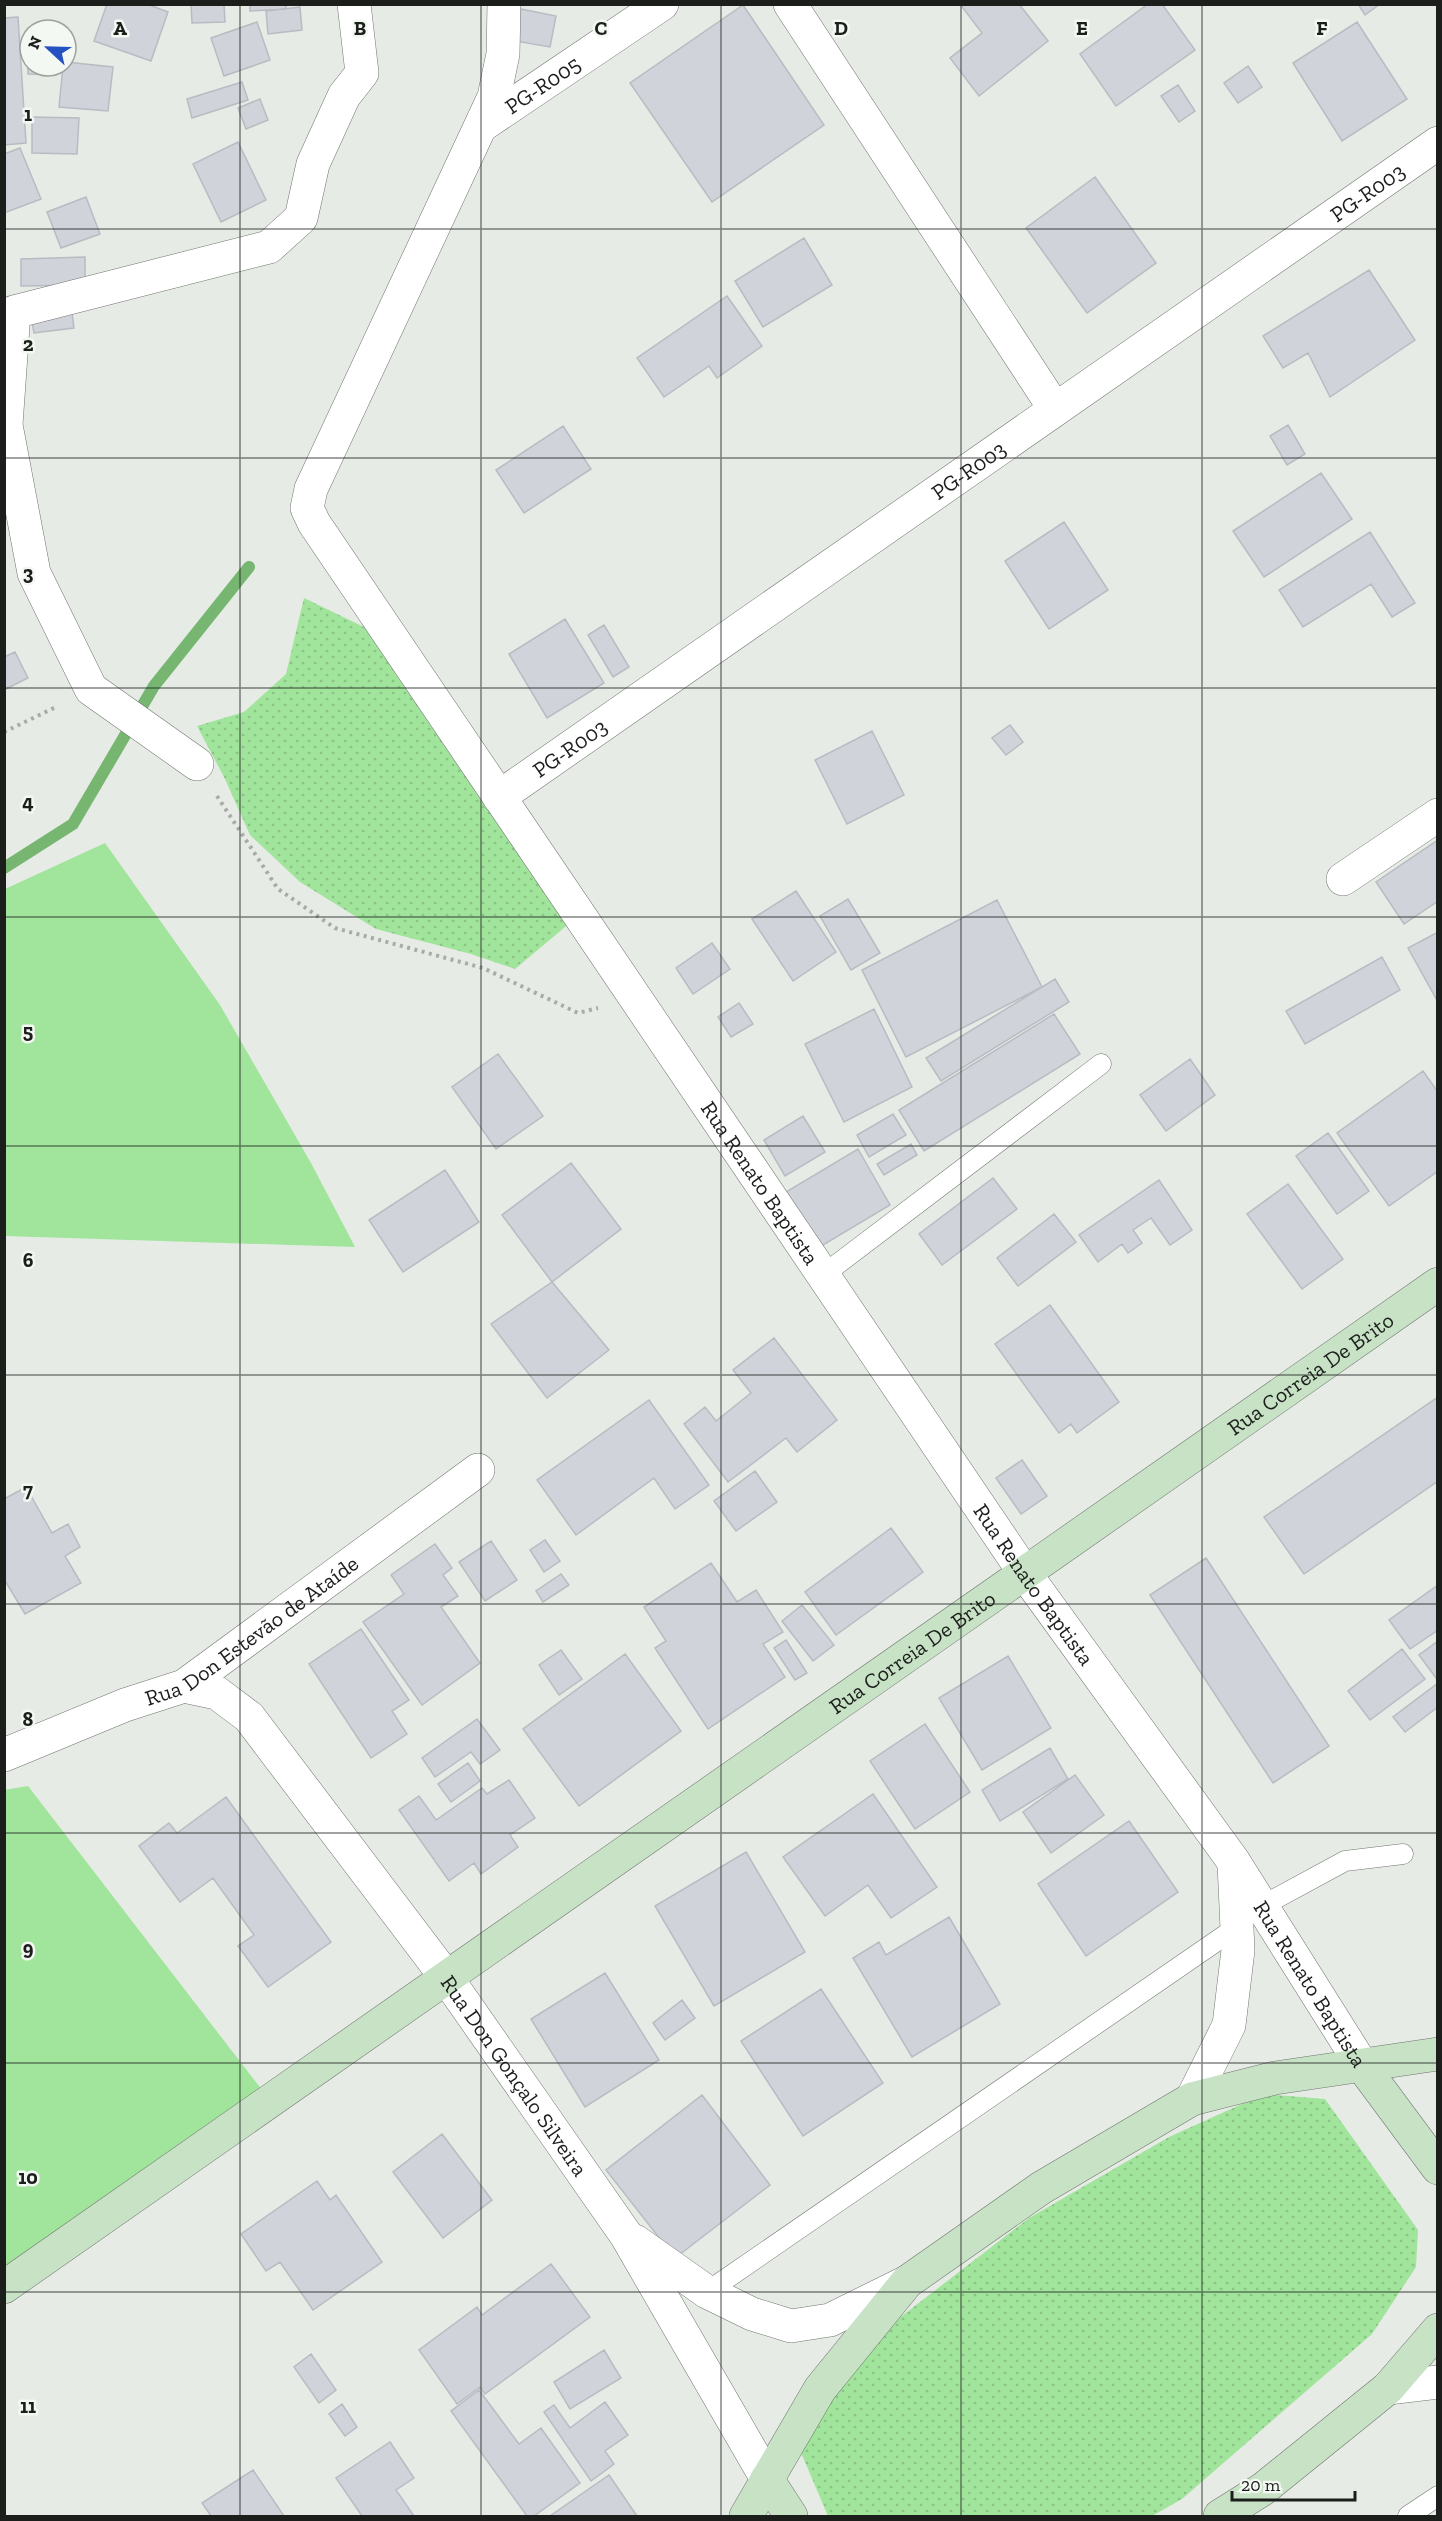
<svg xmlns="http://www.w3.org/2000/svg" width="1442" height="2521" font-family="'Zilla Slab',serif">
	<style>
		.grass { fill: #a1e49b }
		.park { fill: url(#park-dots) }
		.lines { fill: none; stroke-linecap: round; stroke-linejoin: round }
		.stream { stroke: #76b670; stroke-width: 12 }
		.building { fill: #d0d3d9; stroke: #b8bcc2; stroke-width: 1.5 }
		.lane-casing { stroke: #717570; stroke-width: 21 }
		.street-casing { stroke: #717570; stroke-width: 34 }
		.secondary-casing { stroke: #717570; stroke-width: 34 }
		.path { stroke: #a8aca7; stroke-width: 4; stroke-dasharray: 3 4.5; stroke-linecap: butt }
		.lane { stroke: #fff; stroke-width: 20 }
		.street { stroke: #fff; stroke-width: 33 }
		.secondary { stroke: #c7e2c5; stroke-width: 33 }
		.grid { fill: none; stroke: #1c1e1c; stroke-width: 1.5; stroke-opacity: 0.55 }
		.labels { text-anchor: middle; stroke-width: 5; stroke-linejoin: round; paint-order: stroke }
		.street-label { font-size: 22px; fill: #1c1e1c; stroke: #f3f8f2 }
		.grid-label { font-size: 20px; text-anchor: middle; font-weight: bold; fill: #1c1e1c; stroke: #f3f8f2; stroke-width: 5; stroke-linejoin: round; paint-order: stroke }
	</style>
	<defs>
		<pattern id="park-dots" width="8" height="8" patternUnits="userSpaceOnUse" patternTransform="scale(1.5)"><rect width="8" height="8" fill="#a1e49b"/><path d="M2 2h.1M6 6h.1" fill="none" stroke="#8ac385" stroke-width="1.8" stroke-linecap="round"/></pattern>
	</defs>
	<rect width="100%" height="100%" fill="#e6ebe5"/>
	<!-- grass -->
	<path class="grass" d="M105,843L220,1005L311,1163L355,1247L5,1236V889Z
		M28,1786L262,2090L5,2270L4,1790Z"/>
	<!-- park -->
	<path class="park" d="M304,598L399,644L571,922L515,969L471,954L376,929L300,882L250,835L225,779L197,726L244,712L286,674Z
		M1264,2094L1325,2099L1418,2230L1416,2267L1372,2334L1182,2499L1152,2516H828L796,2441L872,2339L1029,2218L1169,2137Z"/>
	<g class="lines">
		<!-- stream -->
		<path class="stream" d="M4,868L73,824L154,686L249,567"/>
	</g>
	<!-- building -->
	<path class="building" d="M107,4H147L168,12L151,61L94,41Z
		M191,4H224L225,22L192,23Z
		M250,4H286V9L250,11Z
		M960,4H1019L1048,41L979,96L950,58L982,33Z
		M1148,4H1162L1195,50L1116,106L1080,54Z
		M1358,4H1380L1365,15Z
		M743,5L824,125L712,202L630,83Z
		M300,7L302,30L268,34L266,11Z
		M521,9L556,16L550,47L515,41Z
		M18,17L26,143L4,145V18Z
		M257,22L270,60L224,76L211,38Z
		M1357,22L1407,99L1342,141L1293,63Z
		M28,55L30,66H56V75L28,74Z
		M66,62L113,67L108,111L59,107L63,66H66Z
		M1248,66L1262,87L1238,103L1224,83Z
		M242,82L248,100L192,118L187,99Z
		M1178,85L1195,111L1179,122L1161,96Z
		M260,99L268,120L246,129L238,108Z
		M32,117L79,118L77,154L32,153Z
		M238,142L266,200L221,222L193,164Z
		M20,148L41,199L4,213V154Z
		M1095,177L1156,263L1087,313L1026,228Z
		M86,197L100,234L61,248L47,212Z
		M804,238L832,285L763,327L735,281Z
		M85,257V285L21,286V259Z
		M1369,270L1415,340L1330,397L1308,353L1283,368L1263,336Z
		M727,296L762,346L717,378L709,366L664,397L637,358Z
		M71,305L74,328L34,333L30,311Z
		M1288,425L1305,454L1287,465L1270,436Z
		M563,426L591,469L524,513L496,470Z
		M1321,473L1352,519L1264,577L1233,531Z
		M1064,522L1108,590L1049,629L1005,561Z
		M1370,532L1415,603L1392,617L1371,584L1303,627L1279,590Z
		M565,619L604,683L547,718L509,654Z
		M604,625L629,667L613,677L588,635Z
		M15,652L28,678L4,690V657Z
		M1010,725L1023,742L1006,755L992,738Z
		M872,731L904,795L847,824L815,760Z
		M1438,840V901L1404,924L1376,882Z
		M796,891L836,952L793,981L752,919Z
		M848,899L880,953L851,970L820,916Z
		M997,900L1042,987L906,1057L862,970Z
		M1438,932V1002L1408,948Z
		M712,943L730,969L693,994L676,968Z
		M1382,957L1400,990L1305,1044L1286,1011Z
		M1055,979L1069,1002L941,1081L926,1058Z
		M739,1003L753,1024L731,1037L718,1017Z
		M874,1009L912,1087L844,1122L805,1044Z
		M1054,1014L1080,1054L924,1151L899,1110Z
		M498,1054L543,1116L496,1149L452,1087Z
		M1190,1059L1215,1095L1166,1131L1140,1095Z
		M1423,1071L1438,1092V1171L1389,1206L1337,1133Z
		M893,1114L906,1135L869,1157L857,1135Z
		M803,1116L825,1152L785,1176L764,1140Z
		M1328,1133L1369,1191L1337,1214L1296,1156Z
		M911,1144L917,1155L884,1175L877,1164Z
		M858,1149L890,1205L818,1248L786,1192Z
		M571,1163L621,1229L552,1282L502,1215Z
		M445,1170L479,1222L403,1272L369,1220Z
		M993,1178L1017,1209L942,1265L919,1234Z
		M1159,1180L1192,1230L1170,1245L1151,1218L1133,1230L1142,1243L1128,1253L1122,1244L1098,1262L1079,1235Z
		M1288,1184L1343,1259L1302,1289L1247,1214Z
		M1054,1214L1076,1242L1018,1286L997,1258Z
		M552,1282L609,1350L547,1398L491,1324Z
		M1050,1305L1119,1402L1077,1433L1071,1424L1059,1433L995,1344Z
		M774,1338L837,1420L797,1452L786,1438L728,1482L684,1424L705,1407L716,1421L751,1393L733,1370Z
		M1438,1397V1481L1304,1574L1264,1517Z
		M649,1400L709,1485L675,1509L654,1478L576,1535L537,1480Z
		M1022,1460L1047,1496L1021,1514L996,1478Z
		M755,1471L777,1502L736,1531L714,1501Z
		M26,1487L52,1533L68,1524L80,1547L65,1556L81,1583L25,1614L4,1579V1499Z
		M891,1528L923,1572L836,1635L805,1592Z
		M545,1540L560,1561L544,1572L530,1550Z
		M491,1541L517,1580L485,1601L459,1562Z
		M435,1544L452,1568L443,1575L458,1596L441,1607L480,1663L422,1705L363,1622L404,1594L391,1575Z
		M1206,1558L1329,1746L1273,1783L1150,1595Z
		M711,1563L737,1602L756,1590L783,1632L763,1644L785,1677L708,1729L655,1648L666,1641L644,1607Z
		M561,1574L569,1585L543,1602L536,1591Z
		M1438,1585V1630L1410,1649L1389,1620Z
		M802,1605L834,1645L813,1661L782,1621Z
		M361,1629L409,1700L392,1711L407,1734L371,1758L309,1664Z
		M786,1640L807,1673L795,1680L774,1648Z
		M1438,1641V1677L1436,1678L1419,1655Z
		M1402,1649L1425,1679L1370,1720L1348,1691Z
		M561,1650L582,1679L559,1695L539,1665Z
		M625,1654L681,1731L579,1806L523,1729Z
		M1008,1656L1051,1728L982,1770L939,1698Z
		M1438,1683V1707L1405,1732L1393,1717Z
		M477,1719L500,1750L480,1764L471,1752L435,1777L422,1758Z
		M925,1724L970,1792L915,1829L870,1761Z
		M1050,1748L1068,1779L1000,1821L982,1790Z
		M468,1763L480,1781L451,1802L438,1784Z
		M1075,1775L1104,1815L1051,1853L1023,1812Z
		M509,1780L535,1818L510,1835L518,1847L481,1874L474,1863L449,1881L399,1810L419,1796L436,1820L482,1788L487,1794Z
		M873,1794L937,1887L891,1918L868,1885L825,1916L783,1857Z
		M226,1797L331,1942L268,1987L238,1946L254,1935L213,1878L180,1902L139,1846L169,1823L177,1833Z
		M1129,1821L1178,1892L1086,1956L1038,1884Z
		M746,1852L805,1952L714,2006L655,1906Z
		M949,1917L1000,2004L912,2057L853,1958L879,1942L886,1955Z
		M605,1973L659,2060L585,2107L531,2019Z
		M821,1989L883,2083L803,2136L741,2041Z
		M682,2000L695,2018L665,2040L653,2023Z
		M702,2095L770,2185L675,2258L606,2170Z
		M442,2134L492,2200L443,2238L393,2172Z
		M317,2181L330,2200L336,2195L382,2262L313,2310L280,2262L266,2271L241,2234Z
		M551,2264L590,2317L485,2394L480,2387L457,2404L419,2350L477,2307L482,2315Z
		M604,2350L621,2378L570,2409L554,2382Z
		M311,2354L336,2390L319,2403L294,2367Z
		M479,2390L519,2444L541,2428L580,2483L534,2516H527L451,2411Z
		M605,2402L628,2435L605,2451L614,2464L591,2481L544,2412L554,2405L570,2428Z
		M342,2404L357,2427L345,2436L329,2414Z
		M390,2442L414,2478L396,2490L414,2516H362L336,2478Z
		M253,2470L284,2516H211L202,2503Z
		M609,2475L637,2516H550Z"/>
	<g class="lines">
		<!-- lane casing -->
		<g class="lane-casing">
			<path id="lane" d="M823,1275L1101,1064
				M1262,1906L1345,1861L1403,1854
				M707,2292L1237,1927
				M1408,2516L1438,2496"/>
		</g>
		<!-- street casing -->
		<g class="street-casing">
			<g id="street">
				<path id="s1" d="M504,4L503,54L494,97L311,489L307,508L314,523L1026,1575L1234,1862L1363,2067"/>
				<path d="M790,4L1055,409"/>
				<path id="s2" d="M481,126L662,4"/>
				<path d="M197,764L91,689L34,573L6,425L14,312L269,247L301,218L313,164L344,96L362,73L354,4"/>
				<path id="s3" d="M499,797L1438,143"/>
				<path d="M1343,879L1438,815"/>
				<path id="s4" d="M184,1686L217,1693L249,1717L446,1977L626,2235L767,2479"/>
				<path id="s5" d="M4,1755L125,1705L184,1686L478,1470"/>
				<path d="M1192,2099L1229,2025L1238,1950L1234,1864"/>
				<path d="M635,2241L707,2292L752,2314L791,2326L830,2320L907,2282"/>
				<path d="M1388,2388L1438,2382"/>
			</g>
		</g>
		<!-- secondary casing -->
		<g class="secondary-casing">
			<g id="secondary">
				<path d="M1363,2067L1438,2168"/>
				<path id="s6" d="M4,2287L1438,1284"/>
				<path d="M767,2479L791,2516"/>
				<path d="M746,2516L820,2389L907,2282L1041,2188L1192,2099L1275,2078L1438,2054"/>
				<path d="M1220,2516L1263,2489L1388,2388L1438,2330"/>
			</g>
		</g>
		<!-- path -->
		<path class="path" d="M4,732L58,706
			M217,796L278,889L335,928L483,968L578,1013L598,1008"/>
		<!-- lane -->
		<use href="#lane" class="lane"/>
		<!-- street -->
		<use href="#street" class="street"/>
		<!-- secondary -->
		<use href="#secondary" class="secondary"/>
	</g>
	<!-- grid -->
	<path class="grid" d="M240,4V2516M481,4V2516M721,4V2516M961,4V2516M1202,4V2516M4,229H1438M4,458H1438M4,688H1438M4,917H1438M4,1146H1438M4,1375H1438M4,1604H1438M4,1833H1438M4,2063H1438M4,2292H1438"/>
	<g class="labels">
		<!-- street labels -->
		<g class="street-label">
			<text dy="8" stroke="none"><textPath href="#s2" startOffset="74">PG-R005</textPath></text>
			<text dy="8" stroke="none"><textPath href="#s3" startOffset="1058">PG-R003</textPath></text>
			<text dy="8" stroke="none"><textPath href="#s3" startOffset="572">PG-R003</textPath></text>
			<text dy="8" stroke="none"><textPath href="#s3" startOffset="86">PG-R003</textPath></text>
			<text dy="8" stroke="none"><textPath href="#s1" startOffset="1359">Rua Renato Baptista</textPath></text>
			<text dy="8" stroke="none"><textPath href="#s6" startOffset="1594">Rua Correia De Brito</textPath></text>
			<text dy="8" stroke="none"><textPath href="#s1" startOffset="1845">Rua Renato Baptista</textPath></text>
			<text dy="8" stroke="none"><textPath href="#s5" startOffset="279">Rua Don Estevão de Ataíde</textPath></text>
			<text dy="8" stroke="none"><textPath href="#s6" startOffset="1108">Rua Correia De Brito</textPath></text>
			<text dy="8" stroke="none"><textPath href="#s1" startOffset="2331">Rua Renato Baptista</textPath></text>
			<text dy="8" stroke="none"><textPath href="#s4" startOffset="520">Rua Don Gonçalo Silveira</textPath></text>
		</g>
	</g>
	<g class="grid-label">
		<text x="120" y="35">A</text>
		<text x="360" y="35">B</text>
		<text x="601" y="35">C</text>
		<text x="841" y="35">D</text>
		<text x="1082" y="35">E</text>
		<text x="1322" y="35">F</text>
		<text x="28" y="121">1</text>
		<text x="28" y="351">2</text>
		<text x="28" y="580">3</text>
		<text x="28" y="809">4</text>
		<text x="28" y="1038">5</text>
		<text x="28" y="1267">6</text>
		<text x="28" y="1497">7</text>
		<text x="28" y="1726">8</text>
		<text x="28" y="1955">9</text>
		<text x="28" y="2184">10</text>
		<text x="28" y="2413">11</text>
	</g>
	<!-- border -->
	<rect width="1442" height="2521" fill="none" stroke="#1c1e1c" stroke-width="12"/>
	<!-- north arrow -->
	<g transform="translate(48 48) rotate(292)"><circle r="28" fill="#f3f8f2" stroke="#9da19c" stroke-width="1.5"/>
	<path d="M0-4.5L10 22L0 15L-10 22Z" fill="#2452c0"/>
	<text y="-9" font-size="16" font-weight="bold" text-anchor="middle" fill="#1c1e1c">N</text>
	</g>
	<!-- scale -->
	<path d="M1232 2491v9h123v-9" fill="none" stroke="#1c1e1c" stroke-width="3"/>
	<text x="1241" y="2491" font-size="18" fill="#1c1e1c" stroke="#f3f8f2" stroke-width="4.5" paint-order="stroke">20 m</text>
</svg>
